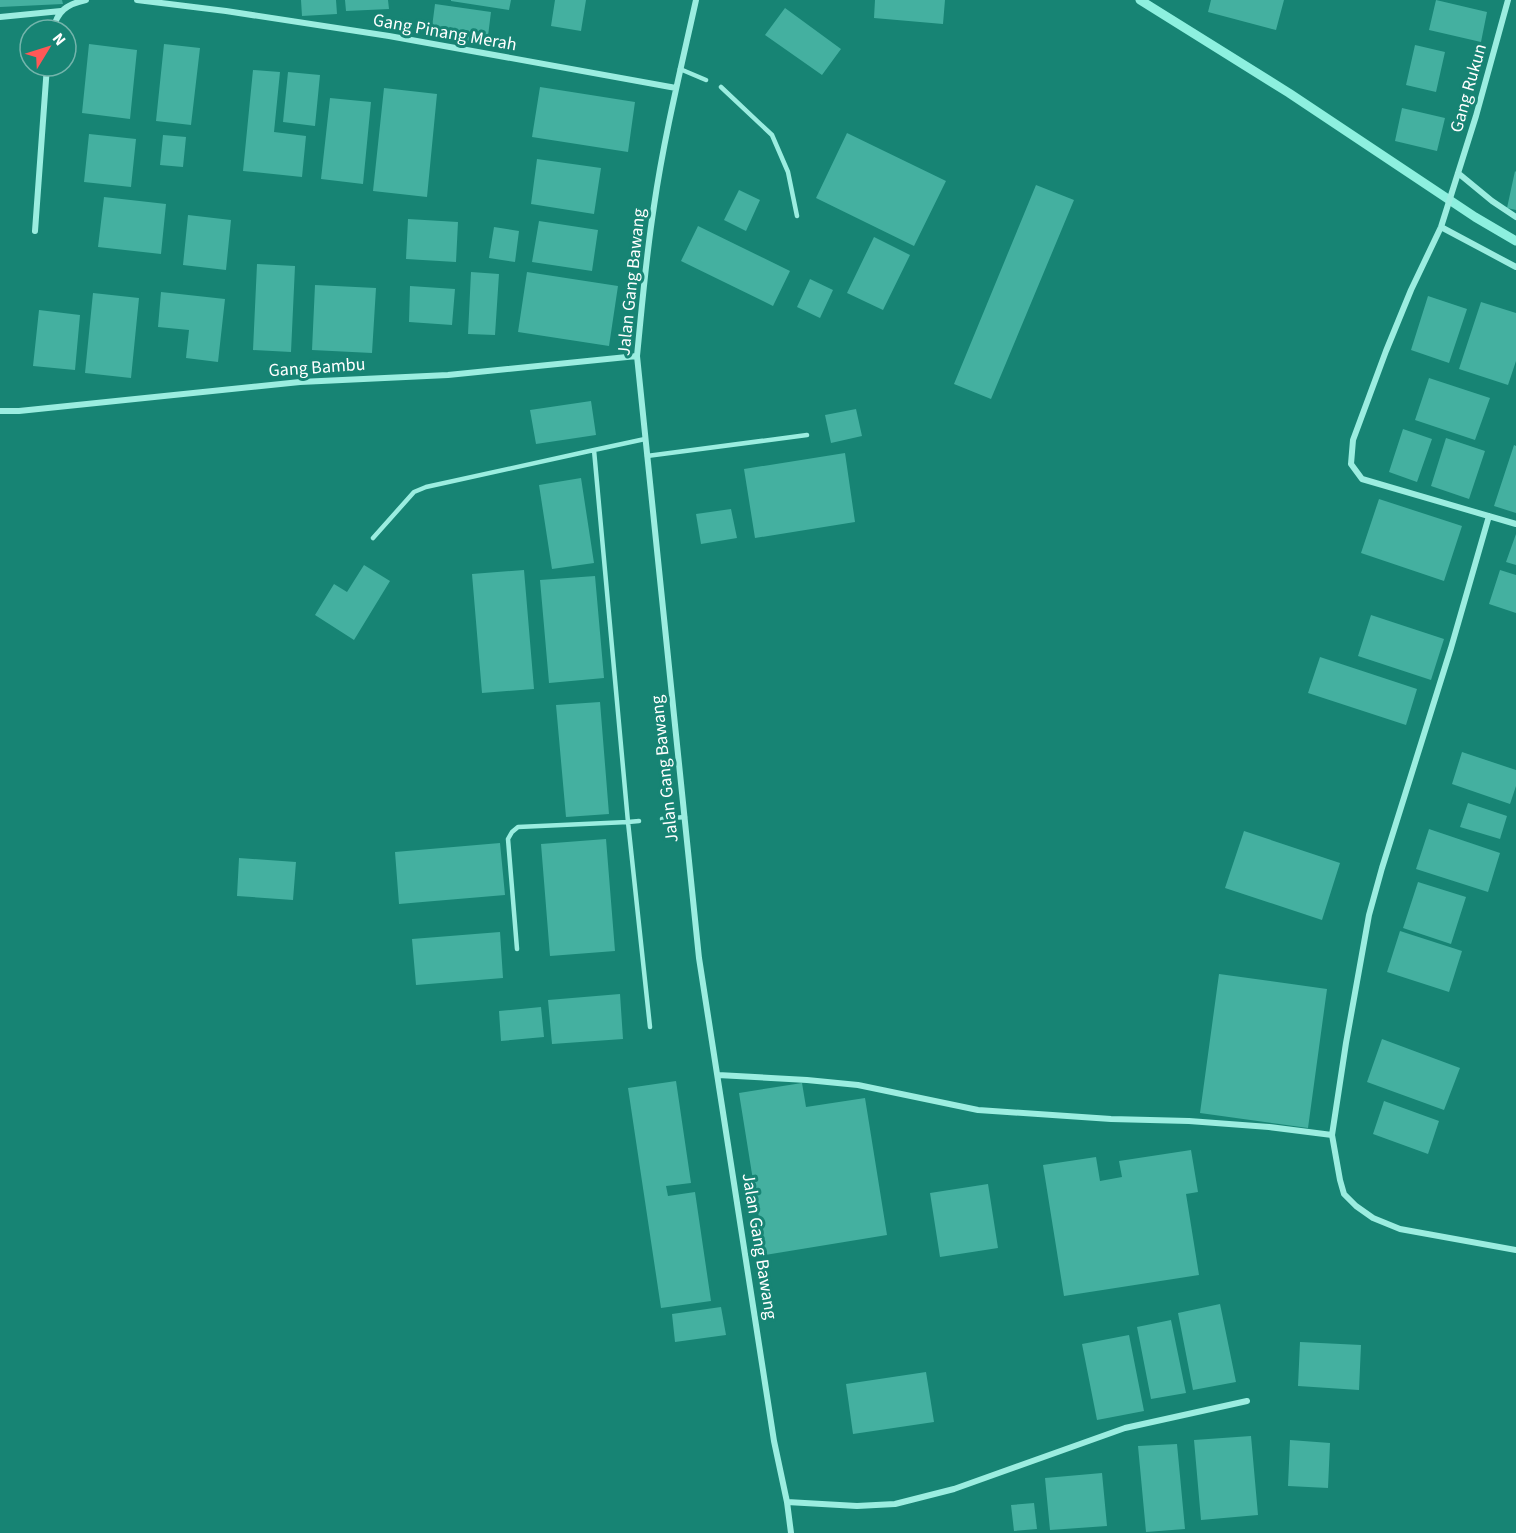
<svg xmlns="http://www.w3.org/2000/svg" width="1516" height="1533" font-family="'Source Sans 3',sans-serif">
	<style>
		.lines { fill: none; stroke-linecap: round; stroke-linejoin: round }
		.stream { stroke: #8df0df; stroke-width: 9 }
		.building { fill: #44b0a0 }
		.lane { stroke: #9bede0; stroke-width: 4.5 }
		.street { stroke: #9bede0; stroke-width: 6 }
		.labels { text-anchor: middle; stroke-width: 6; stroke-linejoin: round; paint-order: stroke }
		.street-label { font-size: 18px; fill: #fff; stroke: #178474 }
	</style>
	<rect width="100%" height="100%" fill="#178474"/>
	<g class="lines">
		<!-- stream -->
		<path class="stream" d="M1140,0L1289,93L1475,217L1516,241"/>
	</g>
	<!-- building -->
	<path class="building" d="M0,0H62L63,4L0,7Z
		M301,0H336L337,14L302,16Z
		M345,0H388L389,9L346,11Z
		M451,0H511L509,10L451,1Z
		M555,0H586L581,31L551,26Z
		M875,0H945L943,24L874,18Z
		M1211,0H1284L1276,30L1208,12Z
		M1436,0L1487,12L1481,42L1429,30Z
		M435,4L491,12L487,44L431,35Z
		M785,8L841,49L822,75L765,35Z
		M89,44L137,50L130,119L82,113Z
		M164,44L200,48L191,125L156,121Z
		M1415,45L1445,52L1436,92L1406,85Z
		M253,70L280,72L274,132L306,136L302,177L243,171Z
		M288,72L320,75L315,126L283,122Z
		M540,87L635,102L628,152L532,137Z
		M384,88L437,94L427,197L373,191Z
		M330,98L371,102L363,184L321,179Z
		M1402,108L1445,118L1437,151L1395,141Z
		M847,133L946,181L914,246L816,198Z
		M89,134L136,139L131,187L84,182Z
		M163,135L186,137L183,167L160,165Z
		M537,159L601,168L594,214L531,204Z
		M1515,171L1516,172V210L1507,208Z
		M1036,185L1074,200L991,399L954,384Z
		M739,190L760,200L746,231L724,220Z
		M104,197L166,204L161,254L98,247Z
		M188,215L231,220L226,270L183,265Z
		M408,219L458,222L456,262L406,259Z
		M539,221L598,230L592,271L532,262Z
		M698,226L790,271L773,306L681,261Z
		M494,227L519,231L515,262L489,258Z
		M874,237L910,255L883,310L847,293Z
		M257,264L295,266L291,352L253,350Z
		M471,272L499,274L495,335L468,334Z
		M527,272L618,286L609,346L518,332Z
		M810,279L833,290L820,318L797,307Z
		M315,285L376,288L372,353L312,350Z
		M410,286L455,289L452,325L409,322Z
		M161,292L225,299L218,362L186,358L189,330L158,327Z
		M93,293L139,298L131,378L85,373Z
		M1428,296L1467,309L1449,363L1411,350Z
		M1481,302L1516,313V361L1508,385L1459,369Z
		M39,310L80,315L75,370L33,366Z
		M1429,378L1490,398L1475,440L1415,420Z
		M591,401L596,435L536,444L530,410Z
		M856,409L862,436L831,443L825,415Z
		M1403,429L1432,439L1417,482L1389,472Z
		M1446,438L1485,451L1469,499L1431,486Z
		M1514,445L1516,446V513L1494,506Z
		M845,453L855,522L755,538L744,469Z
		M581,478L594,563L552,569L539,485Z
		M1379,499L1462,526L1444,581L1361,553Z
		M731,509L737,538L701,544L696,514Z
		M1516,534V565L1506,562Z
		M364,565L390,581L354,640L315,615L334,584L347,592Z
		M524,570L534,689L482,693L472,574Z
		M1500,570L1516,575V613L1489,604Z
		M595,576L604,678L549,683L540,580Z
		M1371,615L1444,639L1431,680L1358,656Z
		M1320,657L1417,689L1406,725L1308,693Z
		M600,702L609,814L566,817L556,705Z
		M1462,752L1516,770V786L1510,804L1452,784Z
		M1468,803L1507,816L1500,839L1460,827Z
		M1429,829L1500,853L1488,892L1416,869Z
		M1244,831L1340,863L1322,920L1225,888Z
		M606,839L615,951L550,956L541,844Z
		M500,843L505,895L399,904L395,852Z
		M239,858L296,862L293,900L237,896Z
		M1418,882L1466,897L1451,944L1403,928Z
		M1400,931L1462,951L1449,992L1387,972Z
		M500,932L503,978L416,985L412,939Z
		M1219,974L1327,989L1308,1128L1200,1113Z
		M620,994L623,1039L552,1044L548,1000Z
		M541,1007L544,1037L501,1041L499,1011Z
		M1382,1039L1460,1068L1444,1110L1367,1082Z
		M676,1081L691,1183L666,1186L668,1196L695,1192L711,1301L661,1308L628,1088Z
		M802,1083L806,1107L865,1098L887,1235L765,1255L739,1093Z
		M1384,1101L1439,1121L1428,1154L1373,1134Z
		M1191,1150L1198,1192L1186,1194L1199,1275L1064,1296L1043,1165L1096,1157L1100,1181L1122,1177L1119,1161Z
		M988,1184L998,1248L940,1257L930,1193Z
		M1220,1304L1236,1382L1193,1390L1178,1313Z
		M721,1307L726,1335L675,1342L672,1314Z
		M1171,1320L1186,1393L1151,1399L1137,1327Z
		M1129,1335L1144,1411L1097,1420L1082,1344Z
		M1300,1342L1361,1345L1359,1390L1298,1386Z
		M926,1372L934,1422L853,1434L846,1384Z
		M1251,1436L1258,1515L1201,1520L1194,1440Z
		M1290,1440L1330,1443L1328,1488L1288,1486Z
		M1177,1444L1185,1529L1146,1532L1138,1446Z
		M1102,1473L1107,1526L1050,1530L1045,1478Z
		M1034,1503L1037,1529L1014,1531L1011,1505Z"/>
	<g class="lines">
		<!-- lane -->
		<path class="lane" d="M680,69L706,80
			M721,87L772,135L788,172L797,216
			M647,456L807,435
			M373,538L414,492L426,487L594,450
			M662,819L685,817
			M639,821L628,822L594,450L645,439
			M517,949L508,839L512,832L518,827L628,822L650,1027"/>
		<!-- street -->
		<path class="street" d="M137,0L226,11L389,36L676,88
			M696,0C681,68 664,137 654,206C646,256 642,306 637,356L699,958L774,1441L787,1502L791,1533
			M1508,0L1476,116L1441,227L1411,290L1386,351L1353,440L1351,464L1362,479L1516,524
			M0,17L61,11
			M53,30C57,11 67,4 86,0
			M1458,173L1492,201L1516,217
			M1441,227L1516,267
			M35,231L47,66
			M0,411H19L300,382L448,375L637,356
			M1489,516L1451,648L1382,868L1369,915L1346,1043L1332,1135L1340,1180L1344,1194L1356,1206L1373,1218L1400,1229L1516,1250
			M718,1075L807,1080L858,1085L978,1110L1111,1119L1189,1121L1269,1127L1332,1135
			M787,1502L857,1506L895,1504L954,1489L1125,1428L1247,1401"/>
	</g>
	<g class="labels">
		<!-- street labels -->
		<g class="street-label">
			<text transform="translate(445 32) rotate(10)" y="6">Gang Pinang Merah</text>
			<text transform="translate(1468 88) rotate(-74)" y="6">Gang Rukun</text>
			<text transform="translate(631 282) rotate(-84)" y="6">Jalan Gang Bawang</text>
			<text transform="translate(317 367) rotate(-4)" y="6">Gang Bambu</text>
			<text transform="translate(664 769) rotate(-96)" y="6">Jalan Gang Bawang</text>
			<text transform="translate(760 1246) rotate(81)" y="6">Jalan Gang Bawang</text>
		</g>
	</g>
	<!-- north arrow -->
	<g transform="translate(48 48) rotate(52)"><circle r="28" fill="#178474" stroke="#74b5ac" stroke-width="1.5"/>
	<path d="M0-4.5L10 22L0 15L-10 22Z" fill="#ff5857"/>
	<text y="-9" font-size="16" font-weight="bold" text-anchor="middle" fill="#ffffff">N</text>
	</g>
</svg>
